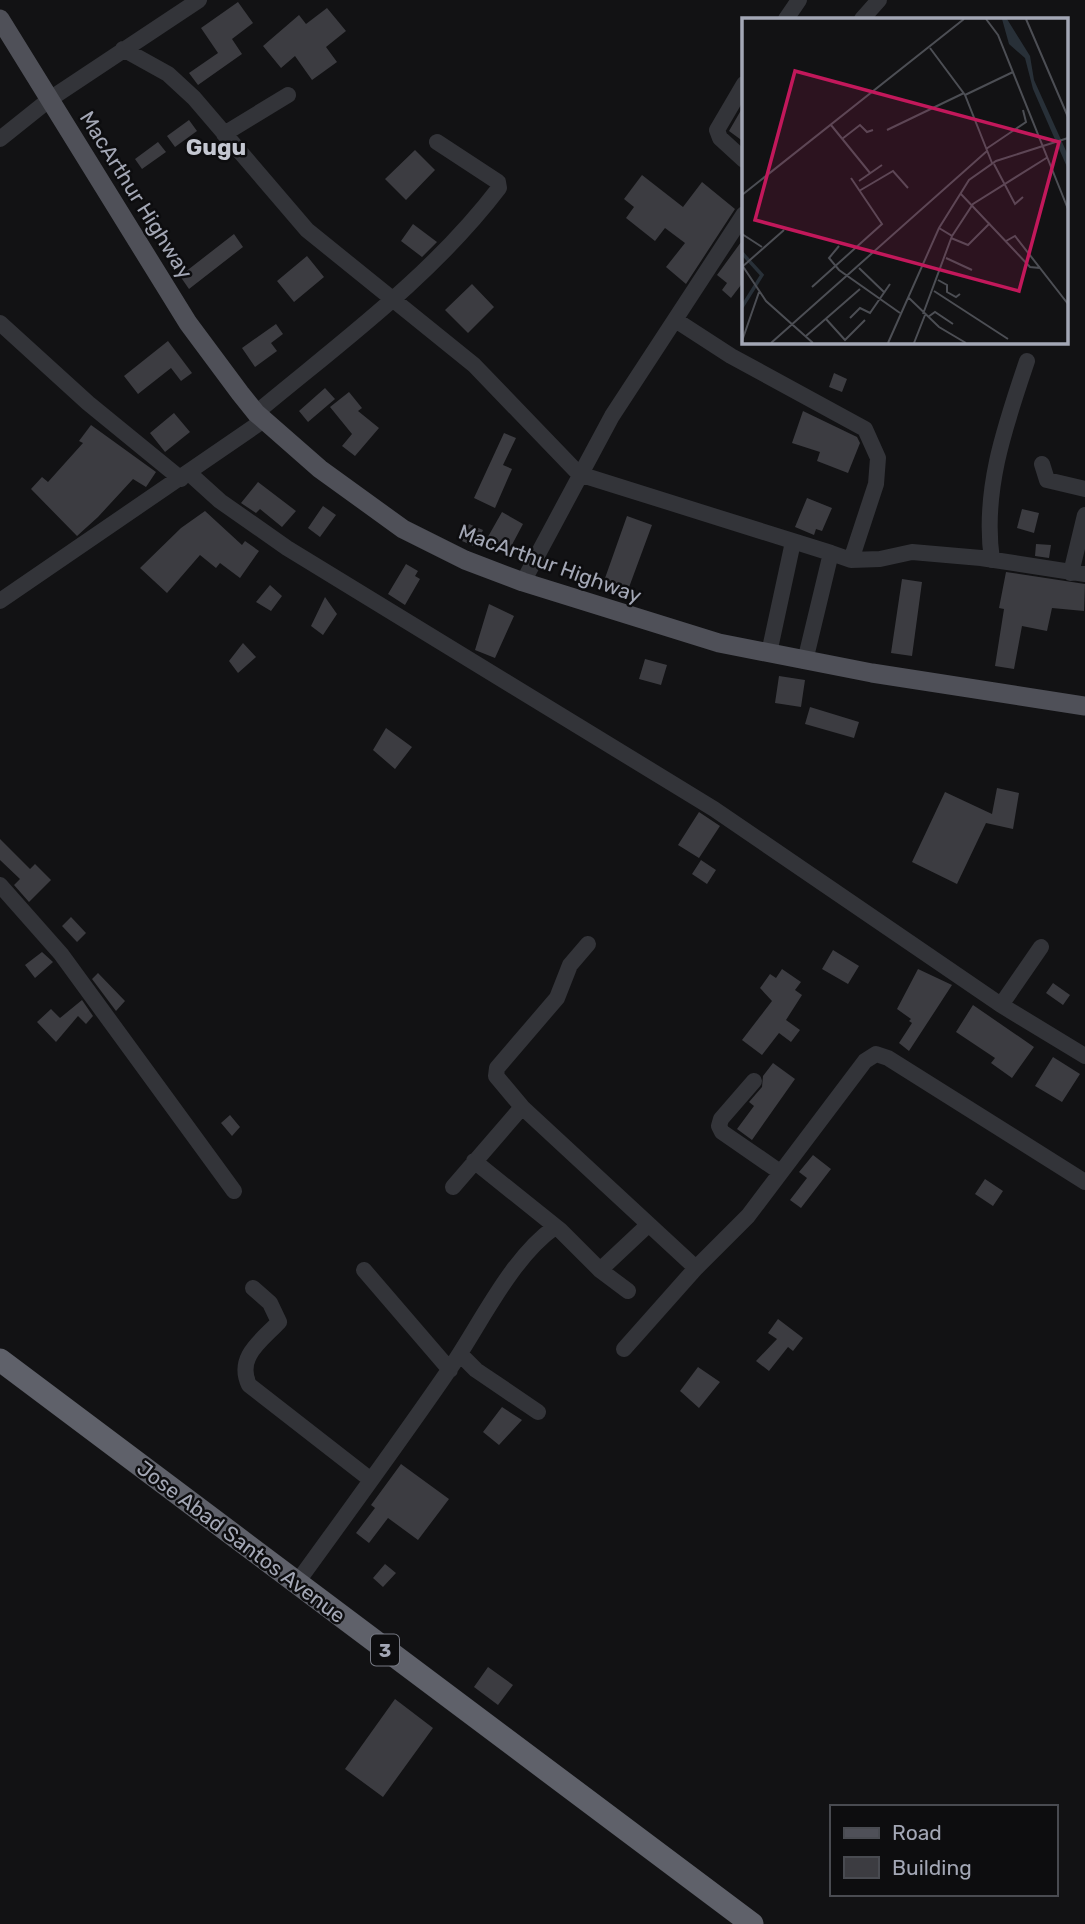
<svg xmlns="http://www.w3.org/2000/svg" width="1085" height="1924" font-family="Rubik,sans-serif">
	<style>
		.building { fill: #3c3c41 }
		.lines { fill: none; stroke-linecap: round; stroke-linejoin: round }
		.minor { stroke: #333439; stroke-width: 16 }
		.major { stroke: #4f5058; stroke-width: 19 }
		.highway { stroke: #5f616a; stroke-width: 23 }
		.labels { text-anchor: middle; stroke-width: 5; stroke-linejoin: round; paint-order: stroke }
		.shield { fill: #0d0d0f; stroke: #767983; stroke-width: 2 }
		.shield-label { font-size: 19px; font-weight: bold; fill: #a3a7b5 }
		.street-label { font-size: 21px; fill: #a3a7b5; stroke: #0d0d0f }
		.neighbourhood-label { font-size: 23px; font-weight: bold; fill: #c4c7d1; stroke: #0d0d0f }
		.inset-river { fill: none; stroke: #283038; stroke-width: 3.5 }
		.inset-road { fill: none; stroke: #4c4e54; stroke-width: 2 }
		.view { fill: #c2185b; fill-opacity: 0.15; stroke: #c2185b; stroke-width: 3.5 }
		.inset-edge { fill: none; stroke: #a3a7b5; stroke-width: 3.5 }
	</style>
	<rect width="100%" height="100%" fill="#121214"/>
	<!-- building -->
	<path class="building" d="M238,2L253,23L232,39L242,54L198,85L189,73L218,53L201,28Z
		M327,8L346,31L326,47L337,62L312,80L295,56L281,68L263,46L299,15L306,24Z
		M744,105V142L729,131Z
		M189,120L197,131L175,147L167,136Z
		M158,142L166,152L142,169L135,159Z
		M415,150L435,170L406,200L385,179Z
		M642,175L683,207L702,182L735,209L686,284L666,267L685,243L665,228L655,241L626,218L634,207L624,199Z
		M413,224L437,242L422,257L401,241Z
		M234,234L243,247L189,289L180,276Z
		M744,238V281L731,298L722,290L727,283L717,275Z
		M307,256L324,277L294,302L277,281Z
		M472,284L494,307L468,333L445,310Z
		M276,324L283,334L271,343L277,351L255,367L242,348Z
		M168,341L192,373L181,381L171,368L138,394L124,376Z
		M834,373L847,379L842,392L829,387Z
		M325,388L335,399L308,422L299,411Z
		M349,392L362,408L358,411L379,428L355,456L342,446L352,434L330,407Z
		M803,411L857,437L860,443L848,473L817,461L820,452L792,443Z
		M174,413L190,432L165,452L150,433Z
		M91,425L156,472L146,487L133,479L98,517L77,536L31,489L42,477L48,482L83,443L79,441Z
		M504,433L516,438L503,465L512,469L495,508L474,498Z
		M258,482L296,511L282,527L260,509L256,513L241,503Z
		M807,498L832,508L822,531L816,529L814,535L795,527Z
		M323,506L336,515L320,537L308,528Z
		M1022,509L1039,513L1034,533L1017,528Z
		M205,511L242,545L245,541L259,551L240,578L220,563L216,568L200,555L167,593L140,568L181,528Z
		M502,512L523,524L507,554L485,542Z
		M627,516L652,525L628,590L604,581Z
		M469,524L483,530L476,547L462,541Z
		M1036,544L1051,545L1049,558L1035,556Z
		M406,564L418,571L415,576L420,579L405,605L388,594Z
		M1006,572L1085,584L1084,611L1052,608L1047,631L1022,626L1014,669L995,666L1004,609L999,608Z
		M902,579L922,582L912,656L891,653Z
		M270,585L282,596L271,611L256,602Z
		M325,597L337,614L323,635L311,626Z
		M489,604L514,616L495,658L475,650Z
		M243,643L256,657L238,673L229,661Z
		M645,659L667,665L661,685L639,679Z
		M779,676L805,680L801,707L775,703Z
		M810,707L859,722L854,738L805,724Z
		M386,728L412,747L395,769L373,750Z
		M997,788L1019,793L1013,829L986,823L957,884L912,862L945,792L992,814Z
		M699,812L720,826L699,858L678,845Z
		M0,839L30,869L35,864L51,880L29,902L14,885L20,879L0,860Z
		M701,860L716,870L707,884L692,874Z
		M71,917L86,933L77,942L62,926Z
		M833,950L859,966L848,984L822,969Z
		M42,952L53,962L35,978L25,965Z
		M782,969L801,982L795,990L802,995L786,1020L800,1030L791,1042L779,1033L762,1055L742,1040L772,1001L760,988L770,974L776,978Z
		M918,969L952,985L909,1051L899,1043L912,1023L909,1021L911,1019L897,1009Z
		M98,973L125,1001L116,1011L92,979Z
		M1053,983L1070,995L1063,1005L1046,993Z
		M82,1000L93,1016L86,1024L78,1016L56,1042L37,1022L51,1009L60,1018Z
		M973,1005L1034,1047L1012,1078L991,1063L995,1058L956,1032Z
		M1053,1057L1080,1074L1062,1102L1035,1086Z
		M773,1063L795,1079L752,1140L737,1129L754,1106L749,1102L762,1087L763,1076Z
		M230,1115L240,1127L232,1136L221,1123Z
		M813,1155L831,1169L801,1208L790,1200L807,1178L799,1172Z
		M985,1179L1003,1191L993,1206L975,1194Z
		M778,1319L803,1338L793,1351L788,1347L769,1371L756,1361L777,1339L768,1333Z
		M698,1367L720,1382L699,1408L680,1391Z
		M502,1407L522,1420L499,1445L483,1432Z
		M401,1464L449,1499L418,1540L388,1518L369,1543L356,1533L375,1508L371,1505Z
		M385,1564L396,1573L383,1587L373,1578Z
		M488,1667L513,1685L498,1705L474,1687Z
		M395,1699L433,1728L383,1797L345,1769Z"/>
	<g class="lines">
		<!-- minor -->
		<path class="minor" d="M786,19L799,0
			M862,19L879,0
			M123,49L168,74L194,98L307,230L474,365L579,474L831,553
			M744,84L717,130L720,138L744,160
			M224,134L288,95
			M0,139L50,99L199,0
			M677,321L731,356L865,429L878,458L876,484L851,560
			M0,323L88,403L181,479
			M256,413C340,343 432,276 499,188L498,182L437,142
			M1042,464L1047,480L1085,489
			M189,473L220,501L287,548L714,809L1001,1005L1085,1056
			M992,560C982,491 1005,426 1027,361
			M1071,573L1085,515
			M523,582L612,416L744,214
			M0,601L264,420
			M769,653L793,542
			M805,661L831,553L851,560L880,559L912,552L981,558L1085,574
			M0,885L61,954L234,1191
			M588,944L570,965L557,998L497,1068L496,1076L522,1107L696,1268
			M1001,1005L1041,947
			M754,1081L721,1119L719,1126L722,1132L780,1172
			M474,1161L560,1230L600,1270L628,1291
			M453,1187L522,1107
			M364,1270L450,1370
			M600,1270L648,1225
			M253,1288L270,1303L279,1322C261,1341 236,1357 249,1385L371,1480
			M624,1349L696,1268L748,1216L865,1061L876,1054L888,1058L1085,1182
			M460,1354L476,1370L538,1412
			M296,1584C348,1512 401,1440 451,1367C481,1323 511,1258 555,1227"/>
		<!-- major -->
		<path class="major" d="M0,19L188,323L240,393L256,413L320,469L403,529L465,560L523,582L719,643L872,673L1085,706"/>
		<!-- highway -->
		<path class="highway" d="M0,1360L752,1924"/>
	</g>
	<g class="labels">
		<!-- shield labels -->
		<rect class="shield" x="371" y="1634.5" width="28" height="31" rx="5"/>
		<g class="shield-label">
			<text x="385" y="1657">3</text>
		</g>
		<!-- street labels -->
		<g class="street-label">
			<text transform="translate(136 195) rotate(58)" y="7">MacArthur Highway</text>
			<text transform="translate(550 564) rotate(20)" y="7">MacArthur Highway</text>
			<text transform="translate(241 1542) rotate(37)" y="7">Jose Abad Santos Avenue</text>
		</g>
		<!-- neighbourhood labels -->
		<g class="neighbourhood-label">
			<text x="216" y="155">Gugu</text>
		</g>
	</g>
	<!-- overview -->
	<g transform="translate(742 18)">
		<rect width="326" height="326" fill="#121214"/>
		<path d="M260,1H265L288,38L292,62L325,135V149L291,71L283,40L267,26Z" fill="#283038"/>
		<path class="inset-river" d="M0,235L20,257L0,289"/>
		<path class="inset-road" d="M244,1L256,17L326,191M284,1L326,99M188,30L223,77L250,145M223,77L271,54M89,107L128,155M145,112L222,75M100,121L118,107L125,114L131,112M244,131L284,104L281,92M252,146L273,186L281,179M117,163L140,147M117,173L151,153L166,170M218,175L288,249L298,250M0,177L222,1M0,216L20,229M210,218L231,186L306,139M209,220L226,227L248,205M264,223L273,218L326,286M97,228L87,240L97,252L158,295M204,240L230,252M0,247L24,283L71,325M0,249L42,212M117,250L143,275M196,262L205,267V274L214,279L218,276M70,269L140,206L109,160M192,273L266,321M167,280L197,309L224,325M181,296L210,218L197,210M186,299L193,294L211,306M108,300L118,290L128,295L148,266M84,301L103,322L123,302M64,318L118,271M0,323L17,274M29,325L245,133M146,325L197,210L227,162L254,143L326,120M172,325L183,297"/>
		<path class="view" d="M53,53L317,124L277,273L13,202Z"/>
		<rect width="326" height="326" class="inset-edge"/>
	</g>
	<!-- legend -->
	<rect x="830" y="1805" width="228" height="91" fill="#0d0d0f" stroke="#494b51" stroke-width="2"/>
	<rect x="844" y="1828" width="35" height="10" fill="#4f5058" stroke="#494b51" stroke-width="2"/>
	<text x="892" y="1840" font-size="21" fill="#a3a7b5">Road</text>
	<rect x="844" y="1857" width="35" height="21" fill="#3c3c41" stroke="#494b51" stroke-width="2"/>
	<text x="892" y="1875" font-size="21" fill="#a3a7b5">Building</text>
</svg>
